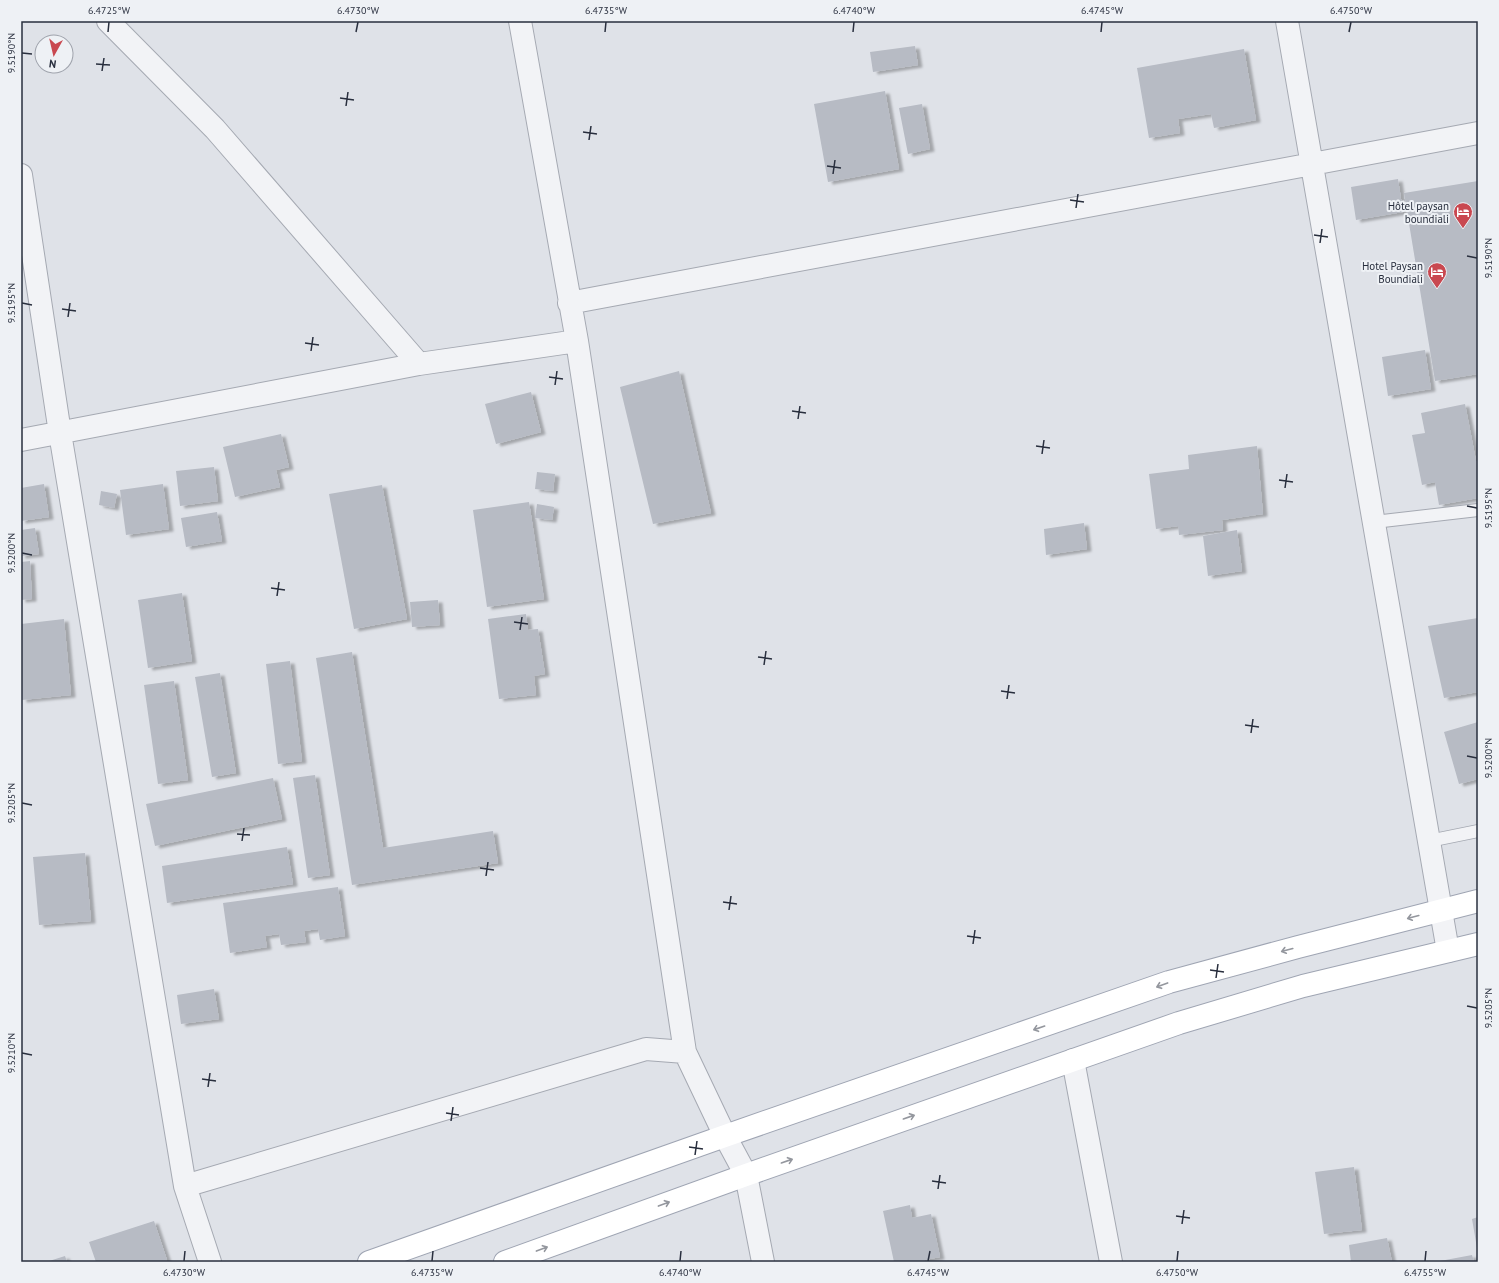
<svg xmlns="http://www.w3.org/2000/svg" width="1499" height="1283" font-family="'PT Sans',sans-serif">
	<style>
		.building { fill: #b7bbc4; filter: url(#shadow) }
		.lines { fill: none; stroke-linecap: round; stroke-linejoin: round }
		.lane-casing { stroke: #a5a9b2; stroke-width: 14 }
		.street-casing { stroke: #a5a9b2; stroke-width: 24 }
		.primary-casing { stroke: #9fa5b3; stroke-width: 24 }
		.lane { stroke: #f2f3f6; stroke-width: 12 }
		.street { stroke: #f2f3f6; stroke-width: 22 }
		.primary { stroke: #fff; stroke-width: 22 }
		.oneway { stroke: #94979e }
		.ticks { fill: none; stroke: #292f3e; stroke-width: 1.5 }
		.labels { text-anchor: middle; stroke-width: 4; stroke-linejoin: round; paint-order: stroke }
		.poi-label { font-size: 11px; fill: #292f3e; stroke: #eef1f5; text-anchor: end }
		.neatline { fill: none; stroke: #292f3e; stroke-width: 1.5 }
		.ticks-label { font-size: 10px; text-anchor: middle; fill: #292f3e }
	</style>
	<defs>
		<filter id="shadow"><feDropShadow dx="4.5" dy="2.5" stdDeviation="1" flood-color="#0004"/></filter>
	</defs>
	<rect width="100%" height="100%" fill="#dfe2e8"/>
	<!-- building -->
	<path class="building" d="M915,46L918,65L873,72L870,52Z
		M1244,49L1256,120L1214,128L1211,114L1178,119L1180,133L1149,138L1137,68Z
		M885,91L899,169L828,182L814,104Z
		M922,104L930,149L908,154L899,108Z
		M1398,179L1403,212L1356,220L1351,187Z
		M1478,181V374L1435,381L1404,193Z
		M1425,350L1431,389L1388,396L1382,357Z
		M679,371L711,513L653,524L620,387Z
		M531,392L541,432L496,444L485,404Z
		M1465,404L1478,471V498L1439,505L1435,482L1422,485L1412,435L1425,433L1421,413Z
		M281,434L289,467L276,470L280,487L235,497L223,447Z
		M1257,446L1263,514L1222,520L1223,530L1179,535L1178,526L1156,529L1149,474L1189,469L1188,455Z
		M214,467L218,501L180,506L176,471Z
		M537,472L555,474L553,491L535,489Z
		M44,484L49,517L21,521V488Z
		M163,484L169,529L126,535L120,490Z
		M382,485L407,619L354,629L329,494Z
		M101,491L117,494L114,508L99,505Z
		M529,502L544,599L487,607L473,510Z
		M537,504L554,507L552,520L535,518Z
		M217,512L222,541L186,547L181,518Z
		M1084,523L1087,549L1046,555L1044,529Z
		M35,528L39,554L21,556V530Z
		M1237,530L1242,571L1208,576L1203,536Z
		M30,561L32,599L21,600V562Z
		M182,593L192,661L148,668L138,600Z
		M438,600L440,625L412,627L410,602Z
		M526,614L528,630L538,629L545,674L534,676L536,695L499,699L488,619Z
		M1478,618V692L1444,698L1428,626Z
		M64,619L71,695L22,700L21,624Z
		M352,652L383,848L493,831L498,863L352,885L316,658Z
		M290,661L302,761L278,764L266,664Z
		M220,673L236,773L212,777L195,677Z
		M174,681L188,780L158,784L144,685Z
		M1478,722V779L1459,784L1444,732Z
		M315,775L330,875L308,878L293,778Z
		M273,778L282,819L155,846L146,804Z
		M287,847L293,884L167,903L162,866Z
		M85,853L91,921L39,925L33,857Z
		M338,887L345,936L320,940L318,929L304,931L306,942L281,945L279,934L265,936L267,947L230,953L223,903Z
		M214,989L219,1019L181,1024L177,995Z
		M1354,1167L1362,1230L1324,1234L1315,1172Z
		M910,1205L912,1218L931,1214L940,1257L915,1262H894L883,1211Z
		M1478,1217V1248H1477L1472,1219Z
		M154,1221L167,1260L162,1262H96L89,1242Z
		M1387,1238L1392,1262H1351L1349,1245Z
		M1472,1255L1474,1262H1441L1440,1261Z
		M65,1256L67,1262H46Z"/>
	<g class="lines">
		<!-- lane casing -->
		<g class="lane-casing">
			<path id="lane" d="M1374,522L1478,510
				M1429,841L1478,831"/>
		</g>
		<!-- street casing -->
		<g class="street-casing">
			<path id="street" d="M108,21L215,129L419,364
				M520,21L577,341L685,1052
				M1287,21L1448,951
				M21,175L60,433L185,1186L210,1262
				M569,303L1478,133
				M21,440L419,364L577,341
				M1073,1060L1111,1262
				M185,1186L646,1049L685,1052L725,1136L746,1175L763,1262"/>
		</g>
		<!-- primary casing -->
		<g class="primary-casing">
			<path id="primary" d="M369,1262L725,1136L1169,982L1298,947L1478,901
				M505,1262L746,1175L1179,1023L1303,986L1478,944"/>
		</g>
		<!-- lane -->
		<use href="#lane" class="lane"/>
		<!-- street -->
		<use href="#street" class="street"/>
		<!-- primary -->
		<use href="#primary" class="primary"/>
	</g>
	<!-- one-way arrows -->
	<defs><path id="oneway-shaft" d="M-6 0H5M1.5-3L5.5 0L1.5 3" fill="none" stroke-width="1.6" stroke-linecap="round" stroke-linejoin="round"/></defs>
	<g class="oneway">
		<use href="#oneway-shaft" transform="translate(1413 917) rotate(165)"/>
		<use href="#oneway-shaft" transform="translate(1287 950) rotate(165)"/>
		<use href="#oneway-shaft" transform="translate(1162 985) rotate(160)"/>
		<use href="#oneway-shaft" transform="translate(1039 1028) rotate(161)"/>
		<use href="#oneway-shaft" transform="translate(909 1117) rotate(-19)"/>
		<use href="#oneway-shaft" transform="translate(787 1161) rotate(-19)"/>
		<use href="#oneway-shaft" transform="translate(664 1204) rotate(-20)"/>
		<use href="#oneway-shaft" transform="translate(542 1249) rotate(-20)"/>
	</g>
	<!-- ticks -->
	<path class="ticks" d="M108,32L109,22M356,32L358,22M605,32L606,22M853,32L854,22M1101,32L1102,22M1349,32L1351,22M22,53L32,54M96,64L110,65M102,71L104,58M340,98L354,100M346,106L348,92M583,132L597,134M589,140L591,126M827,166L841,168M833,174L835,160M1070,200L1084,202M1076,208L1078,194M1314,235L1328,237M1320,243L1322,229M1467,256L1477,258M22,303L32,305M62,309L76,311M68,317L70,303M305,343L319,345M311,351L313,337M549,377L563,379M555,385L557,371M792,411L806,413M798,419L800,406M1036,446L1050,448M1042,454L1044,440M1279,480L1293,482M1285,488L1287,474M1467,506L1477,508M22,553L32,555M271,588L285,590M277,596L279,582M514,622L528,624M520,630L522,617M758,657L772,659M764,665L766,651M1001,691L1015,693M1007,699L1009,685M1245,725L1259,727M1251,733L1253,719M1467,756L1477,758M22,803L32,805M237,834L250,835M242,841L244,828M480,868L494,870M486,876L488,862M723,902L737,904M729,910L731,896M967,936L981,938M973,944L975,930M1210,970L1224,972M1216,978L1218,964M1467,1006L1477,1008M22,1053L32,1055M202,1079L216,1081M208,1087L210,1073M446,1113L459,1115M451,1121L453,1107M689,1147L703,1149M695,1155L697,1141M932,1181L946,1183M938,1189L940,1175M1176,1216L1190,1218M1182,1224L1184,1210M184,1261L185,1251M432,1261L433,1251M680,1261L681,1251M928,1261L930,1251M1177,1261L1178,1251M1425,1261L1426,1251"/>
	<!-- icons -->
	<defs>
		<g id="hotel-pin" transform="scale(1)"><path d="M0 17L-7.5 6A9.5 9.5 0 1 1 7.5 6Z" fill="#c94850" stroke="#eef1f5"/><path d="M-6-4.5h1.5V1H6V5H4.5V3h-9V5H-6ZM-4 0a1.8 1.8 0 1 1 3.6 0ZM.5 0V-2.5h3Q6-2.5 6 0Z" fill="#fff"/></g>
	</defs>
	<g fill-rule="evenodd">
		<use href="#hotel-pin" x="1463" y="212"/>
		<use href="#hotel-pin" x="1437" y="272"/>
	</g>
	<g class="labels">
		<!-- poi labels -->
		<g class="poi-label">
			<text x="1449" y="210">Hôtel paysan<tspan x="1449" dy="13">boundiali</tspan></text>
			<text x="1423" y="270">Hotel Paysan<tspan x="1423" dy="13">Boundiali</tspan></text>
		</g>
	</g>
	<!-- border -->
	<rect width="1499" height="1283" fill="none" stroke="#eef1f5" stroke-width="44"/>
	<!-- north arrow -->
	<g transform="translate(54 54) rotate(188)"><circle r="19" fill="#eef1f5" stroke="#9fa3ac"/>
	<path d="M0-3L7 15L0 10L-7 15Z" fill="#c94850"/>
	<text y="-6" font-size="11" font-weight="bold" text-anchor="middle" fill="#292f3e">N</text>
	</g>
	<rect x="22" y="22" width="1455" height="1239" class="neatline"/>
	<g class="ticks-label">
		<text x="109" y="14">6.4725°W</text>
		<text x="358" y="14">6.4730°W</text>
		<text x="606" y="14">6.4735°W</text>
		<text x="854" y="14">6.4740°W</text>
		<text x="1102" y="14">6.4745°W</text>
		<text x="1351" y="14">6.4750°W</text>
		<text transform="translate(11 53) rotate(-90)" y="4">9.5190°N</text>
		<text transform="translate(1488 258) rotate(-90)" y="4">9.5190°N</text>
		<text transform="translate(11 303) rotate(-90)" y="4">9.5195°N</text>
		<text transform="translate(1488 508) rotate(-90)" y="4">9.5195°N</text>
		<text transform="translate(11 553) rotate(-90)" y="4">9.5200°N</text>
		<text transform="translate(1488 758) rotate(-90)" y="4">9.5200°N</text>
		<text transform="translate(11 803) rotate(-90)" y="4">9.5205°N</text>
		<text transform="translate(1488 1008) rotate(-90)" y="4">9.5205°N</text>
		<text transform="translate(11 1053) rotate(-90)" y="4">9.5210°N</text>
		<text x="184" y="1276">6.4730°W</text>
		<text x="432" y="1276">6.4735°W</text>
		<text x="680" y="1276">6.4740°W</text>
		<text x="928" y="1276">6.4745°W</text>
		<text x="1177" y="1276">6.4750°W</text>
		<text x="1425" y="1276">6.4755°W</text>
	</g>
</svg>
